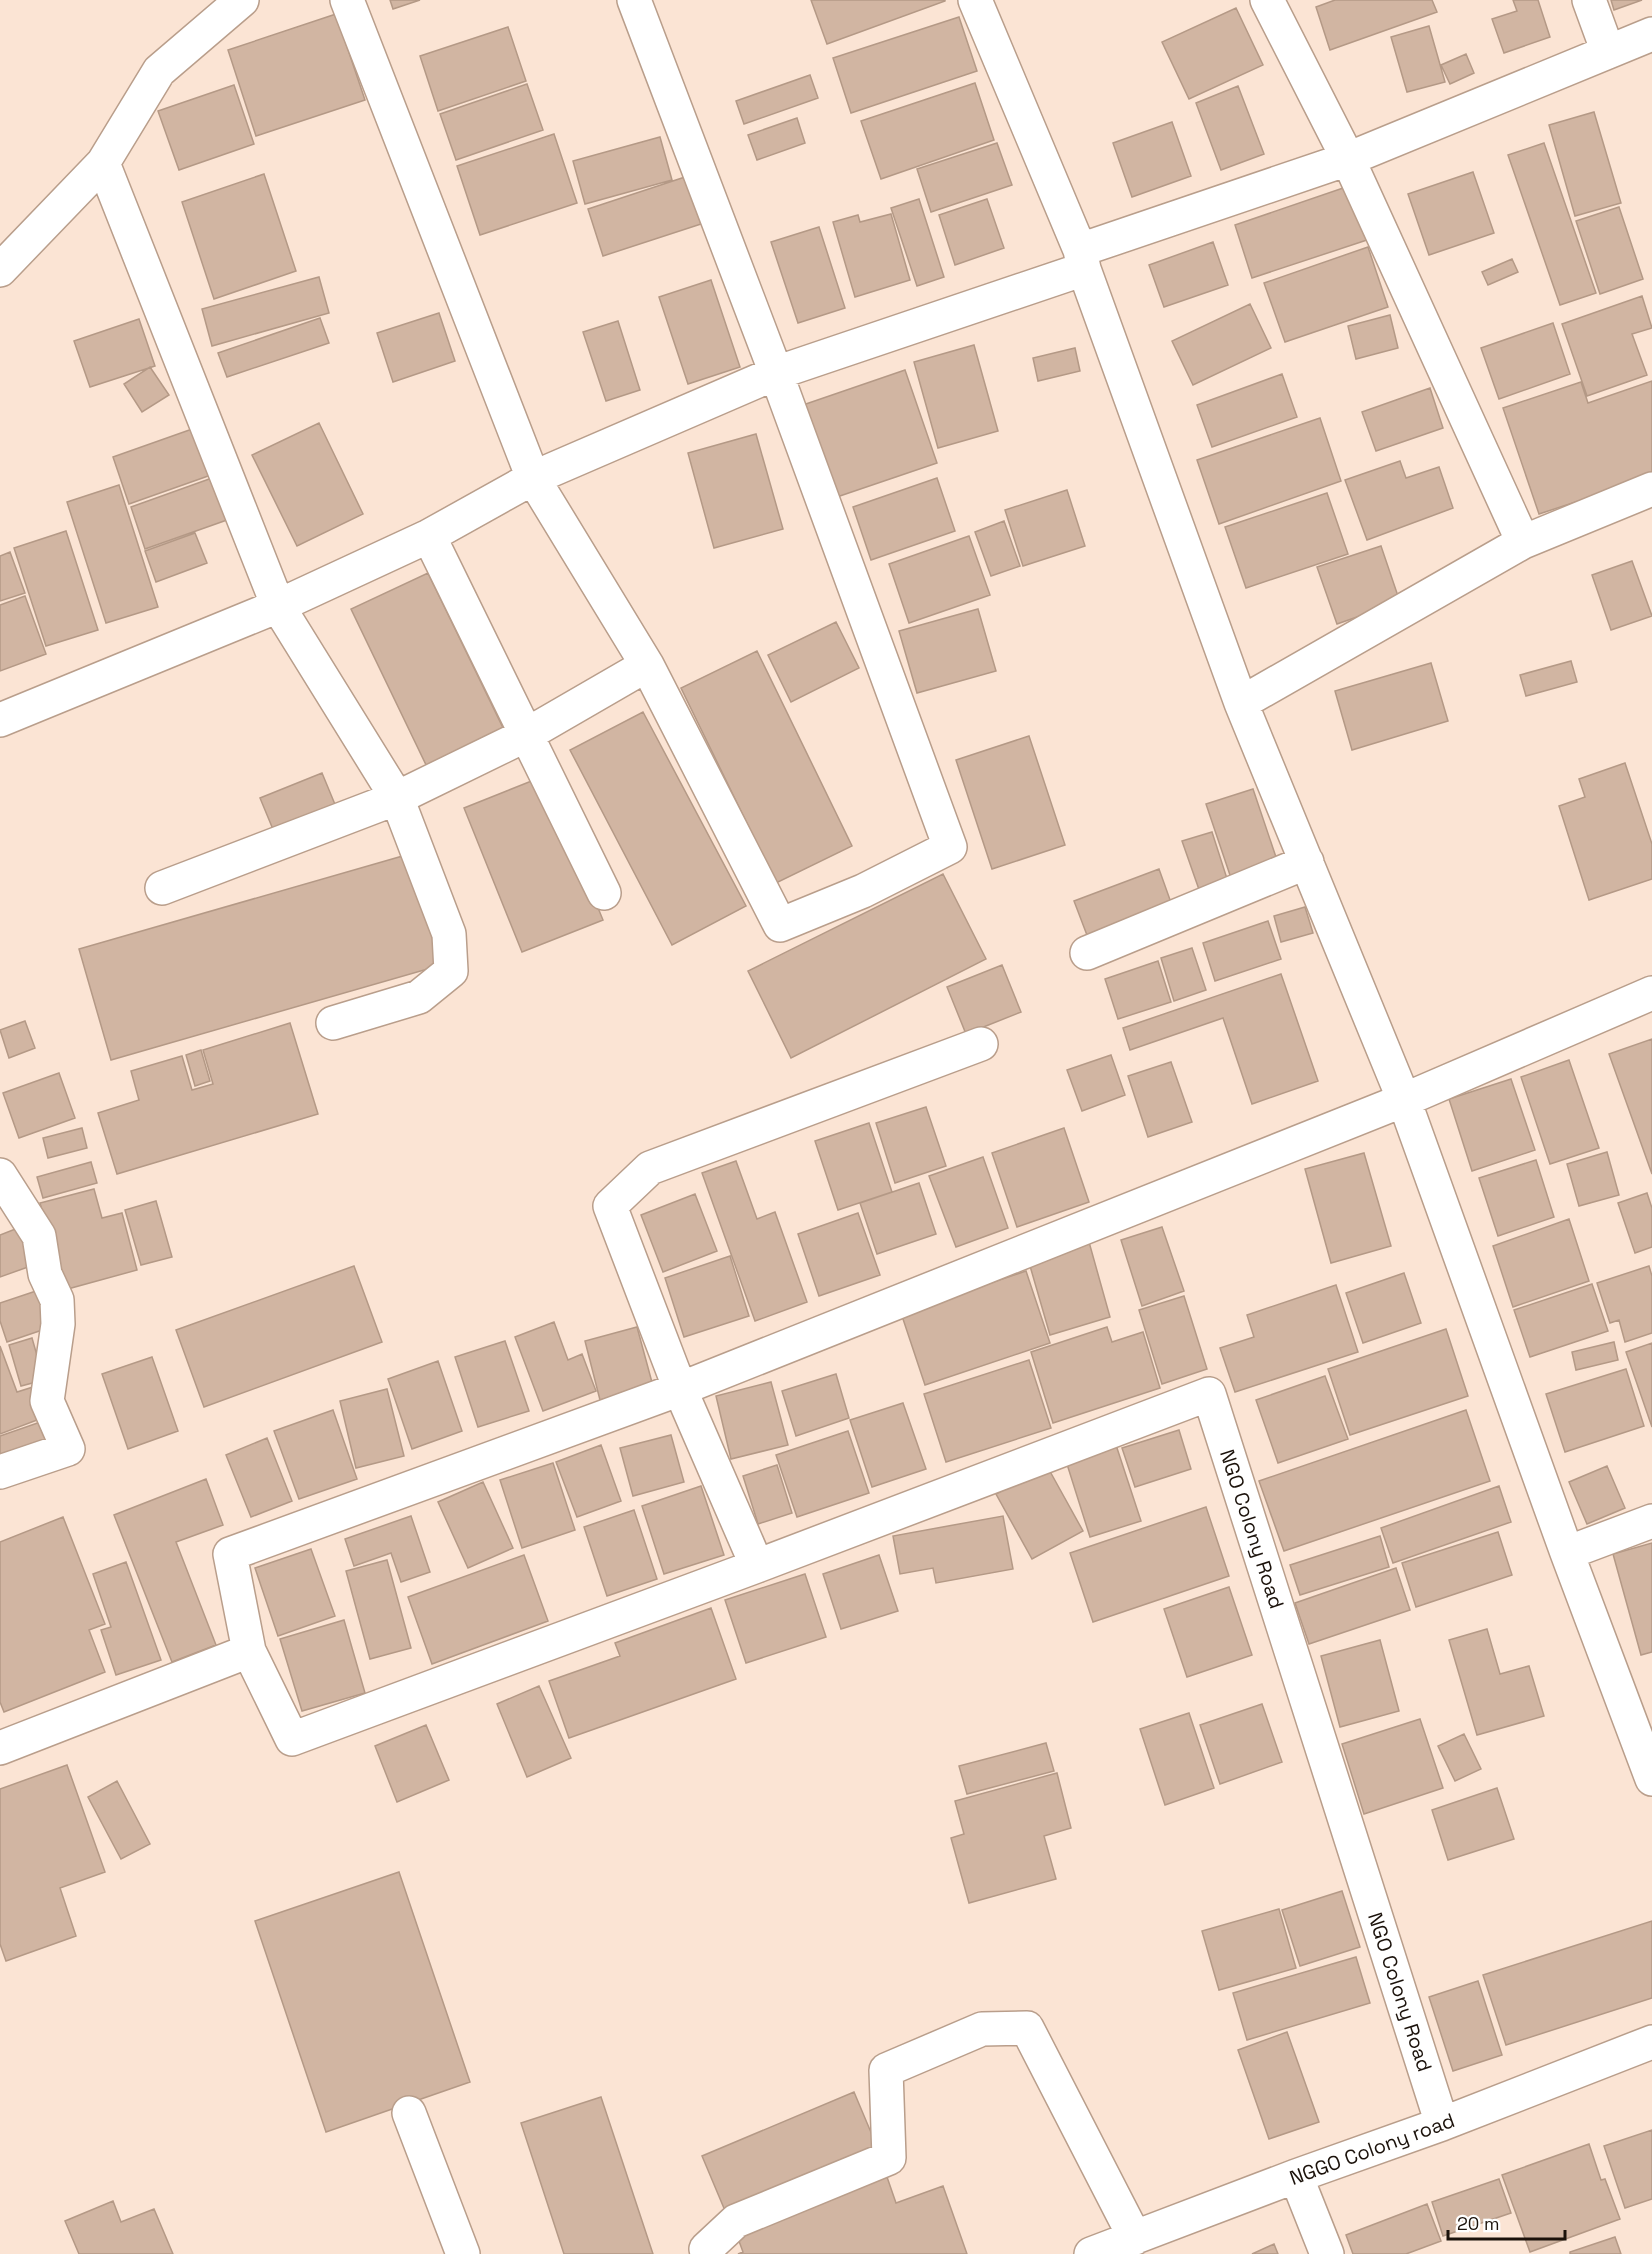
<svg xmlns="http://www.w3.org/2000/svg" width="1652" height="2254" font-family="'Space Grotesk',sans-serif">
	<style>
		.building { fill: #d1b5a2; stroke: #b49986; stroke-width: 1.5 }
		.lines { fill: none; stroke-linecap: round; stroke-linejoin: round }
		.minor-casing { stroke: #b99e8b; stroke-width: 36 }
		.minor { stroke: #fff; stroke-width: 33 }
		.labels { text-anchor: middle; stroke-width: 4.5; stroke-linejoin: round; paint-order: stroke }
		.street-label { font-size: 20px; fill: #1b120b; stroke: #fff }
	</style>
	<rect width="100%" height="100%" fill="#fbe4d4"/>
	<!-- building -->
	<path class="building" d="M390,0H420L393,9Z
		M811,0H945V1L827,44Z
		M1335,0H1432L1437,12L1330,50L1316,7Z
		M1513,0H1538L1550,37L1504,53L1492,19L1517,11Z
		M1611,0H1642L1614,10Z
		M1236,8L1263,65L1189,99L1162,42Z
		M336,14L365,100L256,136L228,50Z
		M959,17L977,71L851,113L833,58Z
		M1429,26L1445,82L1407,92L1391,37Z
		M508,27L526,81L438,111L420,56Z
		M1466,54L1474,73L1450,84L1441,65Z
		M810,75L818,98L744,124L736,101Z
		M975,83L994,140L881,179L861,121Z
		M527,84L543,130L456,160L440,114Z
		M234,85L254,144L179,170L158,111Z
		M1238,86L1264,154L1221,170L1196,103Z
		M1594,112L1621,203L1575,216L1549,125Z
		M797,118L805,143L757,160L748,135Z
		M1172,122L1191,176L1132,197L1113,143Z
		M554,134L577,203L480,235L457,166Z
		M660,137L672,180L585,204L573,161Z
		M997,143L1012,185L931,212L917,169Z
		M1544,143L1596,293L1560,305L1508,155Z
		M1473,172L1494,233L1429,255L1408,194Z
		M264,174L296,271L214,299L182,202Z
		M685,177L701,224L603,256L588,209Z
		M1349,186L1367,240L1252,278L1235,225Z
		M919,199L944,277L917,286L891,208Z
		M987,199L1004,248L955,265L939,215Z
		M1619,207L1643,279L1600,294L1576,221Z
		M891,214L910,280L855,297L833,222L858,215L860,222Z
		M819,227L845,308L798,323L771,242Z
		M1213,242L1228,285L1164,307L1149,265Z
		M1368,247L1388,307L1285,342L1264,283Z
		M1512,259L1518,272L1488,285L1482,272Z
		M319,277L329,313L212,346L202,309Z
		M711,280L740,367L688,384L659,297Z
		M1642,296L1652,328L1632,334L1647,375L1587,396L1562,324Z
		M1250,304L1271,348L1193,385L1172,341Z
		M439,313L455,361L393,382L377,333Z
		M1390,315L1398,348L1356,359L1348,326Z
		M320,318L329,343L227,377L218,353Z
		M139,319L155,366L90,387L74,341Z
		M618,321L640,390L606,401L583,332Z
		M1553,323L1570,374L1499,399L1481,348Z
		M974,345L998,431L938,448L914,362Z
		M1075,348L1080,371L1038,381L1033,358Z
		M150,367L169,395L142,412L124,384Z
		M905,370L937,463L831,499L800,406Z
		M1282,374L1297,417L1212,447L1197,405Z
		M1652,381V477L1539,514L1503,408L1581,382L1588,403Z
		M1430,388L1443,428L1376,451L1362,412Z
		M1320,418L1341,481L1219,524L1197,460Z
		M319,423L363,514L297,546L252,455Z
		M195,428L211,475L129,504L113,457Z
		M756,434L783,529L714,548L688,453Z
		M1400,461L1406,478L1439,467L1453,508L1367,540L1345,480Z
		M212,478L227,520L145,549L131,507Z
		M937,478L955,531L871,560L853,507Z
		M119,485L158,607L106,623L67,502Z
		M1067,490L1085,546L1023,566L1005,510Z
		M1327,493L1348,554L1246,588L1225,527Z
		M1004,521L1020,566L991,576L975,532Z
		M66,531L98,630L46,646L14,548Z
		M195,533L207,563L156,582L145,551Z
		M969,536L990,595L909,623L889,564Z
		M1381,546L1400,602L1337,624L1317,567Z
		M10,552L25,593L0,601V556Z
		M1632,561L1652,616L1611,630L1592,575Z
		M428,573L505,732L428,769L351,609Z
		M25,596L46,654L0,671V605Z
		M978,609L996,671L917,693L899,631Z
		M836,622L859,668L791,702L768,655Z
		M757,651L852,846L776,883L681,688Z
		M1571,661L1577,682L1526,696L1520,675Z
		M1431,663L1448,721L1352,750L1335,691Z
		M643,712L746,906L672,945L570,750Z
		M1029,736L1065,845L992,869L956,760Z
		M1625,763L1652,844V879L1589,900L1559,806L1585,797L1579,779Z
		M322,773L339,814L277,839L260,798Z
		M544,776L603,920L522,952L464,808Z
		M1253,789L1278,863L1231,878L1206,804Z
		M1212,832L1230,888L1202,898L1182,841Z
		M413,853L445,964L111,1060L79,949Z
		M1159,869L1174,911L1090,943L1074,901Z
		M943,874L986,959L791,1058L748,971Z
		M1305,907L1313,933L1281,942L1274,916Z
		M1268,921L1281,959L1215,981L1203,943Z
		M1192,948L1206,990L1174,1001L1161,958Z
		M1158,961L1171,1002L1118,1019L1105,979Z
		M1002,965L1021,1012L966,1034L947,987Z
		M1281,974L1318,1081L1252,1104L1223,1018L1130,1050L1123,1028Z
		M25,1021L35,1048L9,1058L0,1030Z
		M290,1023L318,1114L117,1174L98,1113L139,1100L131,1071L182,1056L192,1090L213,1084L203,1050Z
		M1652,1039V1174L1609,1054Z
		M201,1050L210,1081L195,1086L186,1055Z
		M1111,1055L1125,1095L1082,1111L1067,1070Z
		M1569,1060L1599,1148L1550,1164L1521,1077Z
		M1171,1062L1192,1122L1148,1137L1128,1076Z
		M59,1073L75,1118L19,1138L3,1093Z
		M1511,1079L1535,1150L1472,1171L1449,1099Z
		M926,1107L946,1166L895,1183L876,1123Z
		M869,1123L892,1192L838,1210L815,1141Z
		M82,1128L87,1148L48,1158L43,1138Z
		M1064,1128L1089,1202L1017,1227L992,1153Z
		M1607,1152L1619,1195L1579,1206L1567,1164Z
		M1364,1153L1391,1246L1331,1263L1305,1169Z
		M983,1157L1008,1228L956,1247L929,1176Z
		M1536,1160L1554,1217L1498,1236L1479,1178Z
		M736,1161L757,1219L775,1212L807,1302L755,1321L702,1173Z
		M91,1162L97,1183L43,1198L37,1177Z
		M919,1183L936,1234L877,1254L860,1203Z
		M94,1189L102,1218L122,1213L137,1270L64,1290L40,1203Z
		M1647,1193L1652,1208V1247L1635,1253L1618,1203Z
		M695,1194L717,1251L663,1272L641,1215Z
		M156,1201L172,1257L141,1265L125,1210Z
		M858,1213L880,1275L819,1296L798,1234Z
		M1569,1219L1589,1281L1513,1307L1493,1246Z
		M28,1224L42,1262L0,1277V1235Z
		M1162,1227L1184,1291L1142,1306L1121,1240Z
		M1089,1242L1110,1317L1050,1335L1028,1259Z
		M730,1256L749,1316L684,1337L665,1278Z
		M354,1266L382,1342L204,1407L176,1330Z
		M1649,1266L1652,1276V1333L1625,1342L1619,1320L1610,1323L1597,1283Z
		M1026,1271L1050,1343L925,1385L901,1313Z
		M1404,1273L1421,1323L1363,1343L1346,1293Z
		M1592,1284L1608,1331L1530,1357L1514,1310Z
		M1336,1285L1358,1352L1235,1392L1220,1348L1254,1337L1247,1315Z
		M45,1288L57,1325L7,1342L0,1321V1303Z
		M1184,1296L1207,1369L1162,1384L1139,1310Z
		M554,1322L568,1360L582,1354L596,1391L543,1411L515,1337Z
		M637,1327L653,1386L600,1400L585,1341Z
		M1107,1327L1112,1342L1143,1332L1160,1388L1053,1423L1031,1352Z
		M1446,1329L1468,1396L1350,1435L1328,1369Z
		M32,1338L44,1380L21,1386L9,1345Z
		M505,1341L529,1411L478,1427L455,1357Z
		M1614,1342L1618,1360L1576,1370L1572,1352Z
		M1652,1343V1427L1626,1352Z
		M0,1346L17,1392L33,1387L45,1417L0,1434Z
		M152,1357L178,1431L128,1449L102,1374Z
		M1029,1360L1051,1428L946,1462L924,1394Z
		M438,1361L462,1431L412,1449L388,1379Z
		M1626,1369L1644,1426L1565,1452L1546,1394Z
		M836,1374L849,1418L796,1436L782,1391Z
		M1325,1376L1348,1439L1278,1463L1256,1400Z
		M771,1382L788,1445L731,1459L716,1396Z
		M387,1389L404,1456L356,1468L340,1401Z
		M903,1403L926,1469L872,1487L850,1420Z
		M333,1410L357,1479L299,1499L274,1431Z
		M1466,1410L1490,1481L1284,1551L1259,1481Z
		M49,1419L58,1444L4,1464L0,1453V1436Z
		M1179,1430L1191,1469L1135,1487L1122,1448Z
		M848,1431L869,1493L797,1517L776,1455Z
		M671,1435L684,1482L633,1496L620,1448Z
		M267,1438L292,1501L251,1517L226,1455Z
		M601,1445L621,1501L577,1517L556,1462Z
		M1116,1445L1141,1521L1090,1537L1066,1461Z
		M553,1463L575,1530L522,1548L500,1480Z
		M777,1465L792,1513L758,1524L743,1476Z
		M1047,1466L1083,1531L1032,1559L996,1494Z
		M1607,1466L1625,1508L1587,1524L1569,1482Z
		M206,1479L223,1525L176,1542L216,1645L172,1662L114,1515Z
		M483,1482L513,1548L468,1568L438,1502Z
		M701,1486L724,1555L664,1574L642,1506Z
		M1499,1486L1511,1522L1393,1563L1381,1528Z
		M1206,1507L1229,1576L1093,1622L1070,1553Z
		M634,1510L657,1579L607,1596L584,1527Z
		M411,1516L430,1572L401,1582L391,1553L354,1566L345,1539Z
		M1003,1516L1013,1569L936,1583L933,1568L900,1574L893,1536Z
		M63,1517L105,1624L89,1630L105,1672L4,1712L0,1702V1542Z
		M1498,1532L1512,1575L1416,1607L1402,1563Z
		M1380,1536L1389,1567L1300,1595L1290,1565Z
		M1652,1543V1652L1641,1655L1613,1554Z
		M311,1549L335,1616L278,1636L255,1568Z
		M524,1555L548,1621L432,1664L408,1597Z
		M879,1555L898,1611L841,1629L823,1574Z
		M387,1560L411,1648L370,1659L346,1571Z
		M126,1562L161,1660L116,1675L101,1630L111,1627L93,1574Z
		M1396,1568L1410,1610L1309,1644L1295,1603Z
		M805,1574L826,1637L746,1663L725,1600Z
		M1229,1587L1252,1655L1187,1677L1164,1609Z
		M711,1608L736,1679L569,1738L549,1681L620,1656L615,1643Z
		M344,1620L365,1693L302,1711L280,1639Z
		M1487,1629L1500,1674L1529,1666L1544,1716L1477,1735L1449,1640Z
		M1380,1640L1399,1711L1340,1727L1321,1656Z
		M539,1686L571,1758L527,1777L497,1704Z
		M1262,1704L1282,1762L1220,1784L1200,1725Z
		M1189,1713L1214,1788L1165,1805L1140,1729Z
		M1420,1719L1443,1788L1364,1814L1342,1744Z
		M426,1725L449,1780L397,1802L375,1746Z
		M1464,1734L1481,1769L1455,1781L1438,1746Z
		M1046,1743L1054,1771L967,1794L959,1766Z
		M67,1765L105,1872L60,1888L76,1936L6,1961L0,1944V1789Z
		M1057,1773L1071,1828L1044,1836L1056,1879L969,1903L951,1838L964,1834L955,1801Z
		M117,1781L150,1844L121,1859L88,1797Z
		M1497,1788L1514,1839L1448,1860L1432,1810Z
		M399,1872L470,2082L326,2132L255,1921Z
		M1342,1891L1360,1947L1300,1966L1282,1910Z
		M1279,1909L1296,1968L1219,1990L1202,1931Z
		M1652,1921V1998L1506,2045L1483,1975Z
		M1356,1957L1370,2003L1247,2040L1233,1993Z
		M1478,1981L1502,2055L1453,2071L1429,1997Z
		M1287,2032L1319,2122L1269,2139L1238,2050Z
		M854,2092L878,2149L726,2213L702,2156Z
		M601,2097L653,2254H564L521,2123Z
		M1652,2130V2199L1625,2208L1604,2146Z
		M1589,2144L1601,2180L1605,2179L1620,2219L1530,2252L1502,2175Z
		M887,2177L896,2203L943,2186L967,2254H738L743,2252L735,2230Z
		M1499,2179L1511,2213L1443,2236L1432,2202Z
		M113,2201L121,2222L154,2209L173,2254H79L65,2221Z
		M1427,2204L1441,2241L1406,2254H1353L1346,2235Z
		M1615,2237L1621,2254H1570V2252Z
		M1274,2244L1278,2254H1252Z"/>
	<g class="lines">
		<!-- minor casing -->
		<g class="minor-casing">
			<path id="minor" d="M347,0L533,478L647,665L780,925L863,891L950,847L776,373L634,0
				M975,0L1080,250
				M1267,0L1348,159L1523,542
				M1589,0L1608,52
				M103,163L278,606L397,798L526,735L647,665
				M0,270L103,163L159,71L242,0
				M429,536L604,893
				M1241,703L1523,542L1652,489
				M0,720L278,606L429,536L533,478L776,373L1084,269
				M162,888L397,798L449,934L451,971L419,997L333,1023
				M1087,953L1307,862
				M1652,993L1404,1100L1567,1553L1652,1779
				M0,1175L39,1236L45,1274L57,1300L58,1324L47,1401L68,1449L0,1472
				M1567,1553L1652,1521
				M757,1566L680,1389L610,1206L650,1168L981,1044
				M0,1748L249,1651
				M409,2113L463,2254
				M1442,2124L1209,1394L757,1566L292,1739L249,1651L230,1554L680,1389L1404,1100L1241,703L1084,269L1080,250L1348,159L1652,34
				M1296,2176L1327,2254
				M708,2254L706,2249L736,2221L889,2158L886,2070L982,2029L1027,2028L1135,2238
				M1091,2254L1296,2176L1442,2124L1652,2042"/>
		</g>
		<!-- minor -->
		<use href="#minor" class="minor"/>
	</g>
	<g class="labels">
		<!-- street labels -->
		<g class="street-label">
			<text transform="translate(1252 1529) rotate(72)" y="7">NGO Colony Road</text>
			<text transform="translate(1400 1992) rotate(72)" y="7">NGO Colony Road</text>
			<text transform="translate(1372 2149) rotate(-20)" y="7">NGGO Colony road</text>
		</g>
	</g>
	<!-- scale -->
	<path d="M1448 2230v9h117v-9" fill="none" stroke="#1b120b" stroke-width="3"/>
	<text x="1457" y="2230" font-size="18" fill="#1b120b" stroke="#ffffff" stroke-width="4.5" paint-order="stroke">20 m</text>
</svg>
